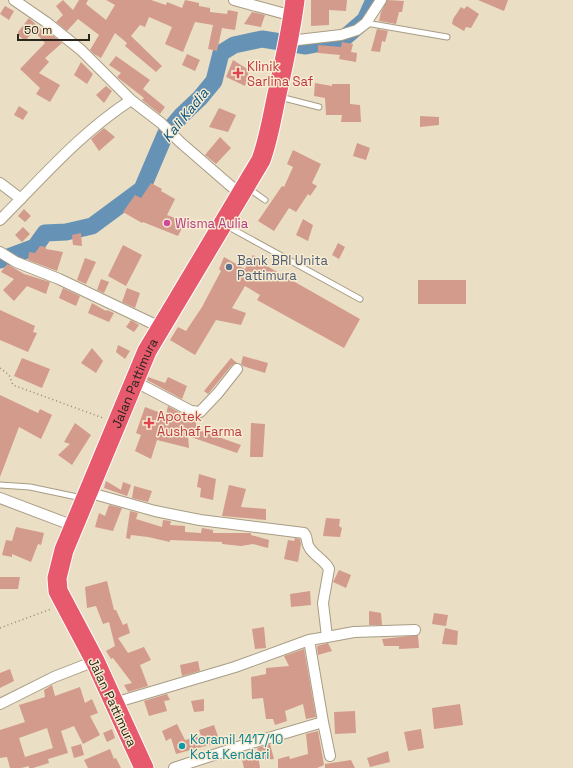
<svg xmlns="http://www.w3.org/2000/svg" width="573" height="768" font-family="'Space Grotesk',sans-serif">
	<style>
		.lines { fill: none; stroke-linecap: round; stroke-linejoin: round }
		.river { stroke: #6692b5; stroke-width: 17 }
		.building { fill: #d39b8c; fill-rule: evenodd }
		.lane-casing { stroke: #a89d84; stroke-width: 7 }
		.street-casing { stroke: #a89d84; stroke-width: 12 }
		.highway-casing { stroke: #fff; stroke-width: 21 }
		.path { stroke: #938a77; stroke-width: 1.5; stroke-dasharray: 1 3; stroke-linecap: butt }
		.lane { stroke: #fff; stroke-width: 5 }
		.street { stroke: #fff; stroke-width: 10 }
		.highway { stroke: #e7596d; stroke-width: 19 }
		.health-dot { fill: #e0444e; stroke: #f7ebd1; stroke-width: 1.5 }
		.hotel-dot { fill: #d1479c; stroke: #f7ebd1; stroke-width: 1.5 }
		.service-dot { fill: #5c6f8a; stroke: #f7ebd1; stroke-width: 1.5 }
		.culture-dot { fill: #0f9aa8; stroke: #f7ebd1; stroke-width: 1.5 }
		.labels { text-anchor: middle; stroke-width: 3; stroke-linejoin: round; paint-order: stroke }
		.health-label { font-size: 13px; fill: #be3a42; stroke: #f7ebd1; text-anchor: start }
		.hotel-label { font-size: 13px; fill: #b23c85; stroke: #f7ebd1; text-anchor: start }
		.service-label { font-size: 13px; fill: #4e5e75; stroke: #f7ebd1; text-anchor: start }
		.street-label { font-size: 13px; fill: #2a261c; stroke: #f7ebd1 }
		.culture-label { font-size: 13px; fill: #0d838f; stroke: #f7ebd1; text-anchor: start }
		.water-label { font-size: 14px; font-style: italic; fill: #014f7e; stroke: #f7ebd1 }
	</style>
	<rect width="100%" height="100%" fill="#eadec4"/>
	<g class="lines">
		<!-- river -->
		<path class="river" d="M0,260L35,247L45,233L66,232L92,226L142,189L165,135L181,116L200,98L214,81L221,53L234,45L262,39L306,46L343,39L365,20L374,0"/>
	</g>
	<!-- building -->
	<path class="building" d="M63,0L73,10L79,0H88L86,4L106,20L115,5L106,0H151L166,5L167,2L182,8L185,0L199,3V6L210,8V12L227,14L228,10L238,12L235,30L222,28L217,51L208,49L213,25L195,22L183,52L165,44L172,27L149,17L145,27L140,25L131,36L162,66L156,72L125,46L127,43L115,33L101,58L94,54L90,50L99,35L78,19L67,31L56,22L63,15L56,6Z
		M311,0H347L346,11L329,10V25L311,26Z
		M387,0L404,1L402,12H399L396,24L379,21L381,12Z
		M478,0H508L504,11Z
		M5,6L14,11L9,20L0,14Z
		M467,6L479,14L471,28L466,27L464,31L452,24L453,19L461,7L464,9Z
		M252,12L265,15L261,27L244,24Z
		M29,18L44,32L46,30L62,43L45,58L49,62L39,73L60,85L50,102L36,94L40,88L20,69L45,43L34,31L25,41L18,35V32Z
		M377,29L388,31L385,42L382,41L380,52L371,51Z
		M342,42L353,44L351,52L357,53L356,62L339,59L340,55L318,53V45L341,47Z
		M187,54L200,60L195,71L182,65Z
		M116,56L150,80L143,89L165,107L160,114L142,100L144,98L117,77L121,73L109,65Z
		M233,60L249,70L245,86L226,77Z
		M81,62L93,74L87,84L74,75Z
		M315,83L332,86V84H350V104L360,105L361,122H341L342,115H326L325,98L314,96Z
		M106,86L112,91L104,103L96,95Z
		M19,106L28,112L23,120L14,115Z
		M219,108L236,115L228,132L209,127Z
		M420,116L439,117V125L420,127Z
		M104,128L115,137L99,151L91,139Z
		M220,137L231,148L216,164L205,155Z
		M357,143L370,148L366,160L353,156Z
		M293,150L321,164L312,183L317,186L310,196L308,194L296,212L289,208L274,231L258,221L282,186L284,187L293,167L287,164Z
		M151,183L162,189L161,191L175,199L167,215L185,222L178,236L143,222L142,223L123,212L135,195L141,198Z
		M24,209L31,216L25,222L18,216Z
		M303,219L313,225L308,241L296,235Z
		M23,227L30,234L22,242L15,235Z
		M81,233L82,246L73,245L72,235Z
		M338,243L345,247L339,259L332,255Z
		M123,245L142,255L126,286L108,276Z
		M40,246L46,247V249L63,252L57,271L28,260L29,252L35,253Z
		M253,255L266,263L265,265L360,319L344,348L257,300L260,295L245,286L232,308L246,313L241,325L216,320L195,355L170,340L178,327L186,331L202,307L221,271L219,269L224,257L245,269Z
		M85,258L96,262L86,284L77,280Z
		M7,264L24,274L50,282L46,294L27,286L14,301L3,290L14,279L1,272Z
		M101,279L109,282L104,293L97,290Z
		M418,280H466V304H418Z
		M63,288L80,296L76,306L59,298Z
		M127,288L140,293L135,308L122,302Z
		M92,303L106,311L107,310L114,313L109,322L88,313Z
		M0,310L35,326L33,332L37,333L28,352L0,340Z
		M131,320L139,325L134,332L126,327Z
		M118,345L130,351L125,359L116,352Z
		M92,348L103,361L96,373L81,363Z
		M243,356L268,363L265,373L243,366L241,364Z
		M22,358L50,369L42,388L14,376Z
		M231,358L237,363L232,365L208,394L204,391Z
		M148,377L165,383L168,377L187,386L182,399L147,380Z
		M0,395L38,413L40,409L52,415L41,439L19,427L0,477Z
		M168,406L188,417L196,418V429L241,445L237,453L188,436L189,448L157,440L151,459L135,451L141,435L136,433L145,407L166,415Z
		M75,423L91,435L72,465L58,455L70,444L64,442Z
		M251,423L265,424L263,457H250Z
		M199,474L216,479L213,500L200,497L201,488L197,487Z
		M106,481L121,490L123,482L131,485L127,496L104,488Z
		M229,485L246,489L241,507L266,509V520L222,516Z
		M134,486L152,491L148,502L132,498Z
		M109,505L122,508L113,531L95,527L99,513L105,516Z
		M130,511L138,513L136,519L162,527L163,520L171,521L170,525L185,526V532L201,533L202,528L213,530V533H251V535L269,540L268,548L253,544L241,546L222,544V542L170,540V542L148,537L131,535L130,539L126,538Z
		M326,518L340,519L339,526L342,528L340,537L323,536Z
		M16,527L44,533L41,545L38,544L31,562L12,554V557L2,555L6,540L12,541Z
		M295,538L300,539L301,544L298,562L284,559L288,540L294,541Z
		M339,570L351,575L346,588L333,582Z
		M0,577H20L18,589H0Z
		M107,581L114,610H116L123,625L127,623L130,633L118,638L128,653L144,647L151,660L140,665L148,686L128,692L124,685L132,683L113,658L111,659L106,651L115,646L109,622L103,624L96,606L87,608L85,587Z
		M310,591L311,605L291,607L290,594Z
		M369,611L381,613L382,625H369Z
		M434,613L448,615L446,626L432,624Z
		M264,627L266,648L255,649L252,629Z
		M445,628L458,631L457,645L442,644Z
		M418,635L419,648L399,649V646H384L382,639Z
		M328,643L332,651L318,655L317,646Z
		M304,649L316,717L306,719L303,704L285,711L287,721L275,725L273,719H266L263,698L252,699L251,677L266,674V668L289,666L284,656Z
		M198,661L200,671L182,676L180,665Z
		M10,669L14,681L0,688V673Z
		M52,685L55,696L80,687L85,703L92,699L98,713L90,716L100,735L83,744L74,726L61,731L68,753L48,759L49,763L33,768H29V766L21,768H10L7,757L0,758V730L25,722L19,705L45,697L44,690ZM47,728L53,748L25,757L19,738Z
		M167,694L170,700L164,701L167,711L149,716L144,701Z
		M204,699V711L194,712L191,701Z
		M460,704L463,725L434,729L432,708Z
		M355,711L356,733L335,734L334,712Z
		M177,724L185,740L201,736L199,730L214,725L220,742L176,754L171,738L166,741L162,731Z
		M112,729L115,738L107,742L103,733Z
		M421,729L424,748L408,751L404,732Z
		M318,731L324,765L317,768H278V759L289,756L290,759L308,754L306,734Z
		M81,744L84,755L74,758L71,747Z
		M270,744L274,759L261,760L257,748Z
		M110,749L114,759L116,758L121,768H88L84,760Z
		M388,751L390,762L370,767L367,758Z
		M258,755L260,768H244L242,760Z
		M351,760L355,768H325V764Z"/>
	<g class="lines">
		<!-- lane casing -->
		<g class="lane-casing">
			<path id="lane" d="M366,23L447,37
				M280,97L319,107
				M248,188L265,200
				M227,226L360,299
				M0,485L30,487L82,498"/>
		</g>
		<!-- street casing -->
		<g class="street-casing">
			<path id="street" d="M14,0L46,22L81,50L131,100L161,123L180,142L240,194
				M234,0L293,16
				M289,41L341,35L357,30L366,23L381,0
				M0,183L21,199
				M0,220C43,177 79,134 131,100
				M0,252L16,262L59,279L160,327
				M134,381L191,411L200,412L218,393L237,369
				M87,492L155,511L200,520L304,533C308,537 306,543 309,547C314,556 325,560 329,569L323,603L327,637L309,640L323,722L241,746L174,768
				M0,498L74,526
				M327,637L354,632L415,630
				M114,703L235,667L309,640
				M0,704L54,677L95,661
				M323,722L330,756"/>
		</g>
		<!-- highway casing -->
		<g class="highway-casing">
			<g id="highway">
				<path id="s1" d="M144,768L95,661L58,591L57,578L64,550L147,351L261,160C269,138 272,117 277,94C284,63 291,32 295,0"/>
			</g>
		</g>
		<!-- path -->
		<path class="path" d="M0,368L9,375L13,385L103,418
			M0,628L51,609"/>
		<!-- lane -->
		<use href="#lane" class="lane"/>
		<!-- street -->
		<use href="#street" class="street"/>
		<!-- highway -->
		<use href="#highway" class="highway"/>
	</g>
	<!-- markers -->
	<g class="health-dot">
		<path d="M236 67h4v4h4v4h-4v4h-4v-4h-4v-4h4z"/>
		<path d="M147 417h4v4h4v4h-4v4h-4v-4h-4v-4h4z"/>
	</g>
	<circle class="hotel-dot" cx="167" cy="223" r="4"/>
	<circle class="service-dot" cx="229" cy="267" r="4"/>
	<circle class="culture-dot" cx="182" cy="746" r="4"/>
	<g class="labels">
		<!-- health labels -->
		<g class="health-label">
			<text x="247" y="71">Klinik<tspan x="247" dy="15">Sarlina Saf</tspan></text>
			<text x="157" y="421">Apotek<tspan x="157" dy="15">Aushaf Farma</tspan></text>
		</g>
		<!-- hotel labels -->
		<g class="hotel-label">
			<text x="175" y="228">Wisma Aulia</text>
		</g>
		<!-- service labels -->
		<g class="service-label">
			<text x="237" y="265">Bank BRI Unita<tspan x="237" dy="15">Pattimura</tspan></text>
		</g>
		<!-- street labels -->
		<g class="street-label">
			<text dy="5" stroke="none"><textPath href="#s1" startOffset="420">Jalan Pattimura</textPath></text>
			<text transform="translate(113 702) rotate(65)" y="5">Jalan Pattimura</text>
		</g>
		<!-- culture labels -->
		<g class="culture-label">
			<text x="190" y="744">Koramil 1417/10<tspan x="190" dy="15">Kota Kendari</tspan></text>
		</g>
		<!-- water labels -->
		<g class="water-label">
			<text transform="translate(185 115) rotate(-51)" y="5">Kali Kadia</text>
		</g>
	</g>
	<!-- scale -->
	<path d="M18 34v6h71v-6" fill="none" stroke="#2a261c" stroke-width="2"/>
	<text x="24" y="34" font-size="12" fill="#2a261c" stroke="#f7ebd1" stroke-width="3" paint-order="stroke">50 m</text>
</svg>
